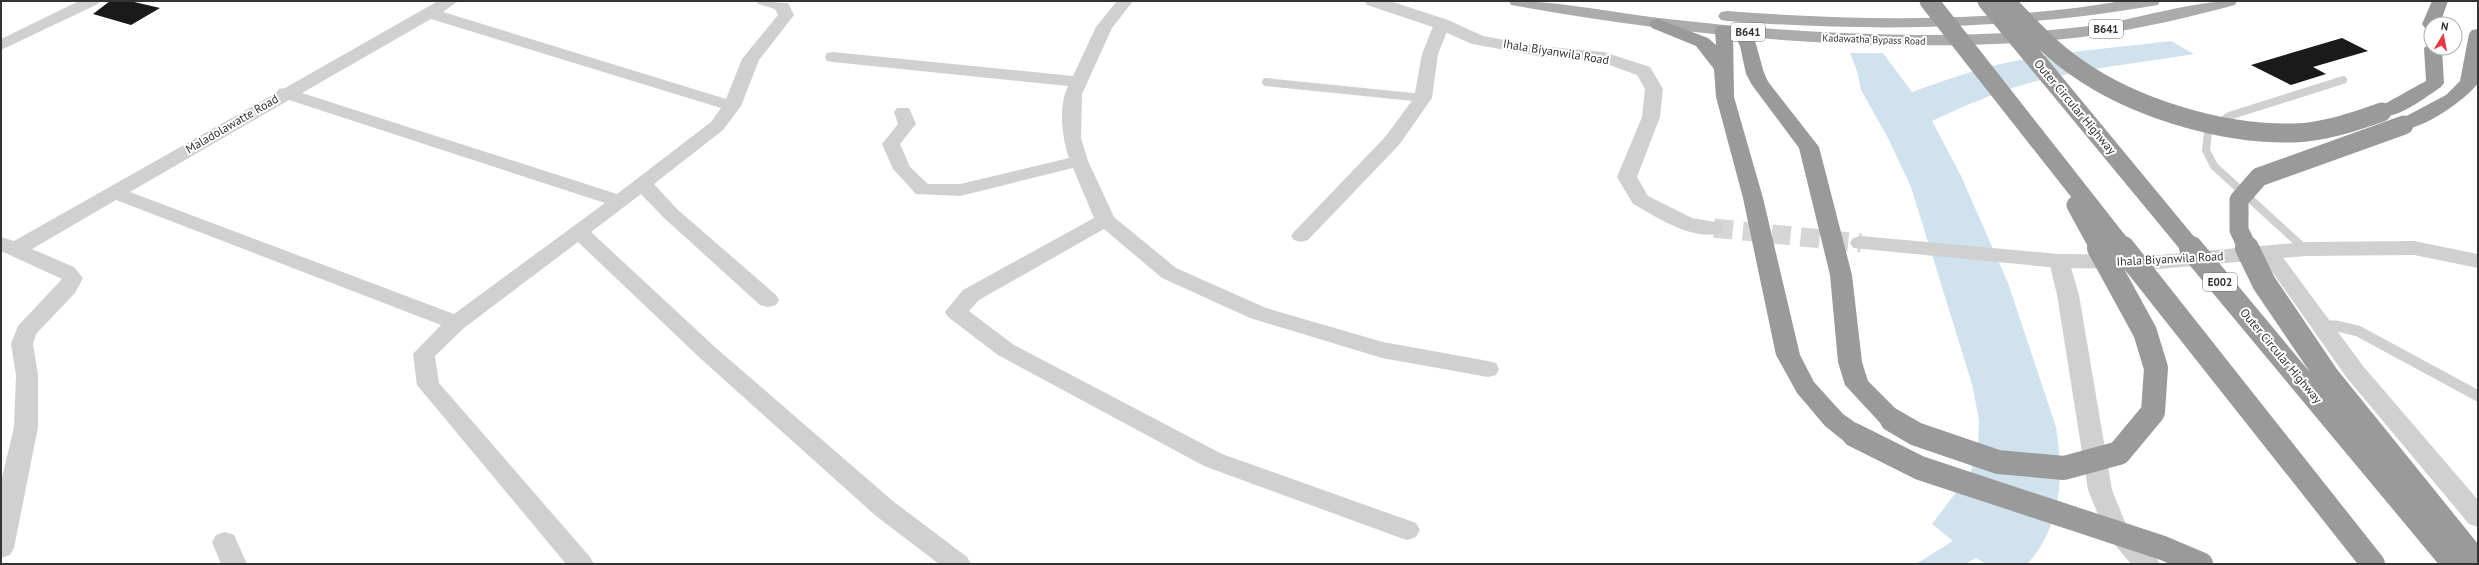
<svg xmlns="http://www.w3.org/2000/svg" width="2479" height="565" font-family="'PT Sans',sans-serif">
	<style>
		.water { fill: #cfe2ee }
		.building { fill: #1a1a1a }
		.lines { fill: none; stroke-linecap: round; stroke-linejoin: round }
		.tertiary-tunnel { stroke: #d6d6d6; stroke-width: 19; stroke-dasharray: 19 10; stroke-linecap: butt }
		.service-far1 { stroke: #d0d0d0; stroke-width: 8 }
		.service { stroke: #d0d0d0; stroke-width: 11 }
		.minor { fill: #d0d0d0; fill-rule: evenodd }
		.tertiary { fill: #d0d0d0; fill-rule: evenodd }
		.primary { fill: #ababab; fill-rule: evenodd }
		.motorway { fill: #9a9a9a; fill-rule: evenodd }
		.motorway-bridge-far1 { stroke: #9a9a9a; stroke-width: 19 }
		.motorway-bridge { stroke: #9a9a9a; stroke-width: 24 }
		.labels { text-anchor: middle; stroke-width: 4; stroke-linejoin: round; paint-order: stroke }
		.far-street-label { font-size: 10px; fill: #333; stroke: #fff }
		.shield { fill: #fff; stroke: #707070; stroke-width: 1 }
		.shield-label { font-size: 11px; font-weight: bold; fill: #333 }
		.street-label { font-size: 12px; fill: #333; stroke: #fff }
	</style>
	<rect width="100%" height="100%" fill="#fff"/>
	<!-- water -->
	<path class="water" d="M2171,41L2194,54C2138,63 2080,69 2026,84C1993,93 1962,107 1932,121L1961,176L2008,283L2056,427C2064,476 2062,526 2027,564H1986L1976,558L1965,564H1916L1953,541L1932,524L1970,474L1978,447L1979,420L1972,384L1911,187L1888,138L1861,90L1857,71L1850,53H1883L1912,92C1940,82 1967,72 1996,65C2053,52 2113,48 2171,41Z"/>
	<!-- building -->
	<path class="building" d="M110,1H130L160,8L131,25L93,14Z
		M2342,38L2368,51L2313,67L2326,74L2291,85L2251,65Z"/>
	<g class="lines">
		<!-- tertiary-tunnel -->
		<path class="tertiary-tunnel" d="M1714,228L1861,243"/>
		<!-- service-far1 -->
		<path class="service-far1" d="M1266,82L1423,98
			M2305,249L2214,166L2206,150L2208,132L2229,116L2343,80"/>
		<!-- service -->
		<path class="service" d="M2304,248L2306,249
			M2320,326H2337L2358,331L2478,396"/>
		<!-- minor -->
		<path class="minor" d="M79,1H100L98,4L1,50V39Z
			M438,1H458L443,12L726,99L742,59L778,15L775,9L758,4L756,1L788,3L794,15L759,60L741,106L723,130L654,184L677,209L776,295L779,300L776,305L768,307L760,305L663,217L641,194L591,232L716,348L894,502L967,557L971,564H939L876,516L700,358L578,242L464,328L435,356L439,383L590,557L594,564H566L417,385L413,354L441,325L116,200L32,249L74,267L83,278L75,293L36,334L33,344L38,375V427L14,548L10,555L1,558V482L14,427L16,375L11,344L18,326L62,279L1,251V237L14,241L276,93L279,89L285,88ZM431,19L721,108L711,122L617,194L302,93ZM289,100L605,203L454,314L130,192Z
			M1117,1H1133L1112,28L1082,94L1081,138L1088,161L1114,217L1176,268L1266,308L1383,342L1488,361L1496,363L1499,369L1496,375L1488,377L1382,358L1250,318L1162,278L1104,229L979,300L969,311L1014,345L1222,454L1416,523L1420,530L1416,537L1407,540L1398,537L1204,466L998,355L948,317L945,312L963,290L1094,218L1073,168L960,196L916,194L893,169L882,144L898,124L894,112L897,108H909L916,124L900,144L910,167L928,184H960L1069,158C1062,137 1058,107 1068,86L833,62L827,61L825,57L827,53L833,52L1073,76L1096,27Z
			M1442,19L1448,21L1450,24L1438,54L1432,98L1399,145L1308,240L1301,242L1294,240L1291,236L1294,232L1385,137L1414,98L1422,54L1434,24L1436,21Z
			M2269,246L2276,248L2363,366L2478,500V527L2469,524L2347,378L2259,253L2262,248Z
			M2059,254L2066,256L2069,261L2079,295L2112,490L2125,522L2156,557L2160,564H2131L2106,534L2088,490L2057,295L2049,261L2052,256Z
			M225,532L234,535L247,564H221L212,542L216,535Z"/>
		<!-- tertiary -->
		<path class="tertiary" d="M1365,1H1390L1448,20L1483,36L1539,46L1604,52L1650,67L1663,89L1660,117L1637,177L1648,196L1692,218L1721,223L1724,228L1721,233C1691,241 1659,218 1633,204L1617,177L1642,117L1645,89L1637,75L1601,62L1539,56L1472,44L1436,28L1367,5Z
			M1861,236L2059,254L2159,255L2306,242L2414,241L2478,254V268L2414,255L2306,256L2159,269L2059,268L1853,248L1850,243L1853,238Z"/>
		<!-- primary -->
		<path class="primary" d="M1509,1C1559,1 1608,12 1659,18C1744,28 1830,34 1916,35C1976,35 2037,33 2096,25C2143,18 2190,1 2237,1L2235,5C2189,17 2144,28 2096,35C2027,45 1956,46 1886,45C1762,42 1639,28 1517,6L1511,5Z
			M2122,1H2160L2158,5L2152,6C2010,30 1870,32 1727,21L1721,20L1718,16L1721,12L1727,11C1859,21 1991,23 2122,1Z"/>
		<!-- motorway -->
		<path class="motorway" d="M2432,1H2448L2440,24H2431V29L2425,28L2422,24Z
			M1658,19L1708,38L1716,45L1715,30L1718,26H1730L1733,30L1734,97L1763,198L1800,355L1814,382L1843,414L1863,428L1866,435L1863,442L1854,444L1845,442L1825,426L1797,393L1776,355L1743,198L1716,97L1714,69L1696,46L1652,28L1649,24L1652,20Z
			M1742,27L1748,28C1760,45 1759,66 1769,83L1819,147L1852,275L1862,362L1868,381L1901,414L1904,420L1901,426L1892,429L1883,426L1845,385L1838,362L1830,275L1799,148L1752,85L1746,74L1740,46L1733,32L1736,28Z
			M2478,29V83C2466,100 2417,134 2397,129L2394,125L2397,121L2446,95L2460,81L2469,34L2472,30Z
			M2431,43V48H2442L2444,83L2441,87C2424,98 2397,121 2375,116L2373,112C2376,108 2417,86 2426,81L2424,48Z"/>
		<!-- motorway-bridge-far1 -->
		<path class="motorway-bridge-far1" d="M1929,1L2124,249
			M1987,1L2192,249
			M2005,1C2028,24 2049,49 2076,67C2133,108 2223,135 2294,133C2324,132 2354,122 2382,112
			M2076,205L2100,249
			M2248,249L2239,230V200L2259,177L2404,125"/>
		<!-- motorway-bridge -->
		<path class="motorway-bridge" d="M2123,248L2373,564
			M2191,248L2454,564
			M2247,248L2264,283L2327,376L2478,563
			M1892,420L1916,434L1998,462L2064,468L2119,453L2153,412L2156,368L2145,332L2099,248
			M1854,435L1920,468L2163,548L2201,564"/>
	</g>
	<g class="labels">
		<!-- far-street labels -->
		<g class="far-street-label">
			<text transform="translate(1874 39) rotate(2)" y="4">Kadawatha Bypass Road</text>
		</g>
		<!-- shield labels -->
		<g class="shield">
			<rect x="2089" y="20" width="34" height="18" rx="3"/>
			<rect x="1731" y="23" width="34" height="18" rx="3"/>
			<rect x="2203" y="273" width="34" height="18" rx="3"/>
		</g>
		<g class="shield-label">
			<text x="2106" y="33">B641</text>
			<text x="1748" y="36">B641</text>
			<text x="2220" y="286">E002</text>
		</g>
		<!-- street labels -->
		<g class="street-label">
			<text transform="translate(1556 52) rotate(9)" y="4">Ihala Biyanwila Road</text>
			<text transform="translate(2075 107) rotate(50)" y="4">Outer Circular Highway</text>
			<text transform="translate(232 124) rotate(-30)" y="4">Maladolawatte Road</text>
			<text transform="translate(2170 259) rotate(-3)" y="4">Ihala Biyanwila Road</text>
			<text transform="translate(2281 356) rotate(50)" y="4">Outer Circular Highway</text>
		</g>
	</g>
	<!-- border -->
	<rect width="2479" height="565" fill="none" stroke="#333333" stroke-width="4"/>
	<!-- north arrow -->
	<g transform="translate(2443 36) rotate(10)"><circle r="19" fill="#ffffff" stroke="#adadad"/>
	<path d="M0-3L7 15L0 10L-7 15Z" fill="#e63946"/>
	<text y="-6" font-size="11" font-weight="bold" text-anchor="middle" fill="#333333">N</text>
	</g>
</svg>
